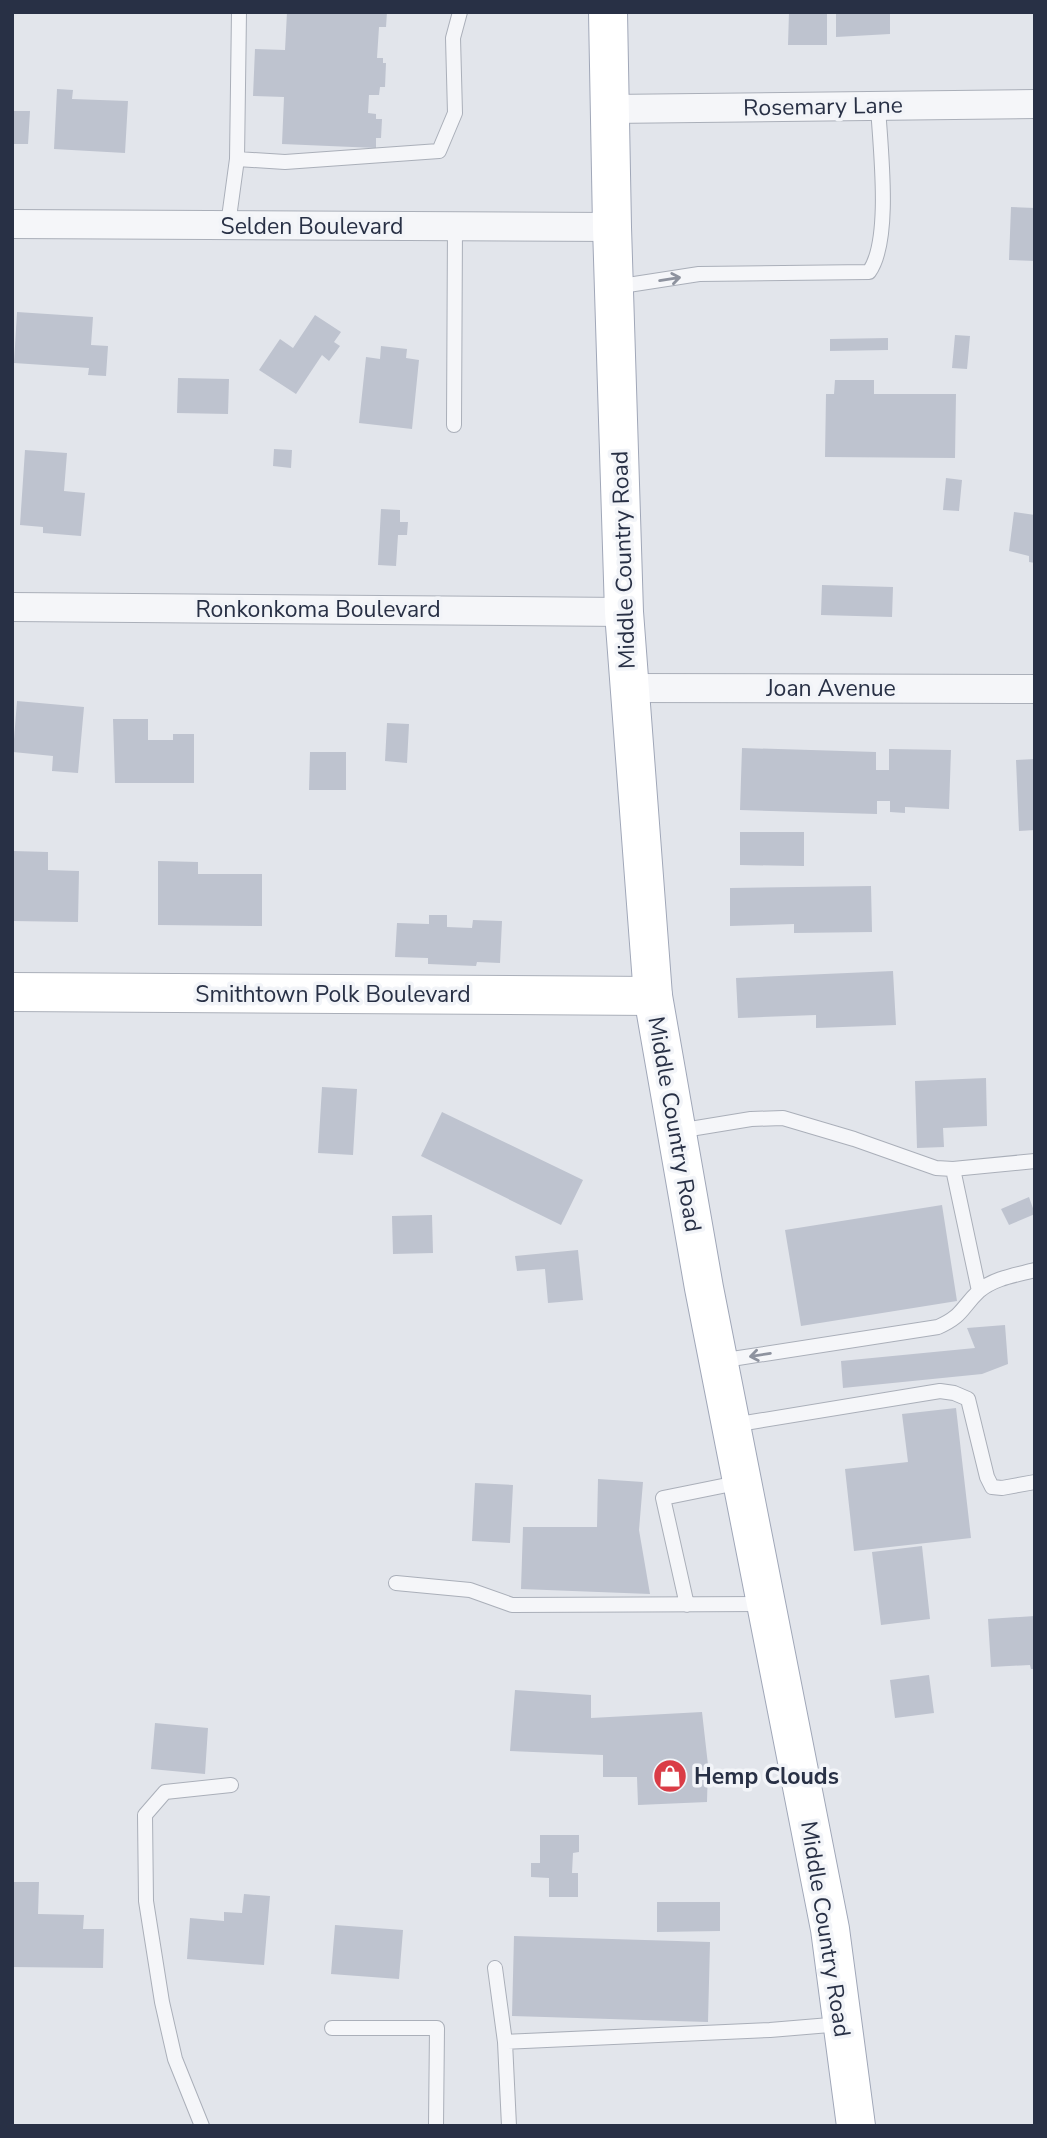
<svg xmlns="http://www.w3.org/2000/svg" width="1047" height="2138" font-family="'Nunito Sans',sans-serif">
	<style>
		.building { fill: #bec3cf }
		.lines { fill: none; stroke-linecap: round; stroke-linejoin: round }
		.lane-casing { stroke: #aaafb9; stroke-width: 16 }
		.street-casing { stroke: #aaafb9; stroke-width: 30 }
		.secondary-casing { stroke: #aaafb9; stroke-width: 40 }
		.primary-casing { stroke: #a0a7b8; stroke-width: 40 }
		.lane { stroke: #f5f6f9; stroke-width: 14 }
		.street { stroke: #f5f6f9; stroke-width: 28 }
		.secondary { stroke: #fff; stroke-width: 38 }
		.primary { stroke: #fff; stroke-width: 38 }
		.oneway { stroke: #8e939f }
		.labels { text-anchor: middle; stroke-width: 7; stroke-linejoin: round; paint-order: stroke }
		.street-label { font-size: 23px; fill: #283045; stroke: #f2f4f8 }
		.poi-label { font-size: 23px; font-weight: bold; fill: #283045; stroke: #f2f4f8; text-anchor: start }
	</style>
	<rect width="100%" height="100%" fill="#e2e5eb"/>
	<!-- building -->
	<path class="building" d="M287,12H387L386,27H379L377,58H383V63H386L385,87H380L379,95H369L368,113L376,114V119H382L381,138H376V148L282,144L284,97L253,96L255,49L285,50Z
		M789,12H827V45H788Z
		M836,12H890V34L836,37Z
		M57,89L73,90L72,99L128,101L125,153L54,149Z
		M12,111H30L28,144H12Z
		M1011,207L1035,208V261L1009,260Z
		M17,312L93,317L91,345L108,346L106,376L88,375L89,368L14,363Z
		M315,315L341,332L334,342L340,346L329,361L322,355L296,394L259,370L280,339L293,348Z
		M955,335L970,336L967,369L952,368Z
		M888,338V350L830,351V339Z
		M381,346L407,349L406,358L419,360L412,429L359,423L366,357L380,359Z
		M178,378L229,379L228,414L177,413Z
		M835,380H874V394H956L955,458L825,457L826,394H834Z
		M274,449L292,450L291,468L273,466Z
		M25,450L67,453L64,491L85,493L81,536L43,533V527L20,525Z
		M946,478L962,480L959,511L943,510Z
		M381,509L400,510V522H408L407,535H398L396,566L378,565Z
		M1014,512L1035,515V563L1029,562V556L1009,551Z
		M822,585L893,587L892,617L821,615Z
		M17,701L84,707L78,773L52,771L53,756L13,752Z
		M113,719H148V740H173V734H194V783H115Z
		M387,723L409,724L407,763L385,761Z
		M742,748L876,752V770H889V749L951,750L949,809L905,807V813L890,812V801H877V814L740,810Z
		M310,752H346V790H309Z
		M1035,759V830L1019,831L1016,760Z
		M740,832H804V866L740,865Z
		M13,851L48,852V870L79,871L78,922L12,921Z
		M158,861L198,862V874H262V926L158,925Z
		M871,886L872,932L794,933V924L730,926V888Z
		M429,915H447V927L472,928L473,920L502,921L500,963L477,962L476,966L428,964V958L395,957L397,923L429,924Z
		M893,971L896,1025L816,1028V1015L738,1018L736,978Z
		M986,1078L987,1126L943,1128L944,1147L917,1148L915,1081Z
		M322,1087L357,1089L353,1155L318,1153Z
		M442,1112L583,1180L561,1225L421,1156Z
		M1029,1197L1035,1214L1009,1225L1001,1209Z
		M942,1205L957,1301L801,1326L785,1230Z
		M432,1215L433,1253L393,1254L392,1216Z
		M578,1250L583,1300L548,1303L545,1269L517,1271L515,1256Z
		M1005,1325L1008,1364L982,1374L843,1388L841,1361L975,1348L967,1328Z
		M956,1408L971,1538L854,1551L845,1469L908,1462L902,1414Z
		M598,1479L643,1482L639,1530L650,1594L521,1589L523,1527H597Z
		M475,1483L513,1485L510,1543L472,1541Z
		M922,1546L930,1619L881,1625L872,1552Z
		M1035,1616V1669H1031L1030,1665L991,1667L988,1619Z
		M929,1675L934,1713L895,1718L890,1680Z
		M515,1690L591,1695V1718L702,1712L708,1765L707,1802L638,1805L637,1777H603V1755L510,1751Z
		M155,1723L208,1728L205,1774L151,1769Z
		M540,1835H579V1852L573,1853L572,1873H578V1897H549V1878L531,1877V1863H540Z
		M12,1882H39L38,1914L84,1915L83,1929H104L103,1968L12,1967Z
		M244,1894L270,1896L264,1965L187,1959L190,1918L224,1921V1912L242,1913Z
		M657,1902H720V1931L657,1932Z
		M335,1925L403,1930L399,1979L331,1974Z
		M514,1936L710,1942L708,2022L512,2016Z"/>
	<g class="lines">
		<!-- lane casing -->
		<g class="lane-casing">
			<path id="lane" d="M237,159L239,12
				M228,225L237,159L285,162L439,151L455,113L453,38L460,12
				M615,287L699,274L869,272C892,240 880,146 878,106
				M454,425L455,227
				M678,1131L751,1119L783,1118L854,1139L936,1168L953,1169L1035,1161
				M953,1169L979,1291
				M719,1361L938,1327C963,1316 961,1308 979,1291C994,1278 1016,1275 1035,1270
				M733,1425L940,1391L954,1393L968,1399L987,1477L992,1487L1002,1488L1035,1482
				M396,1583L470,1590L512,1605L765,1604
				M687,1605L663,1498L742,1482
				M495,1968L505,2042
				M332,2028H437L436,2126
				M202,2126L175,2059L162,2002L146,1901L145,1815L165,1792L231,1785
				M509,2126L505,2042L770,2030L842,2024"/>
		</g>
		<!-- street casing -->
		<g class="street-casing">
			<path id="street" d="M610,109L1035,104
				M12,224L612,227
				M12,607L624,612
				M628,688L1035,689"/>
		</g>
		<!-- secondary casing -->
		<g class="secondary-casing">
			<path id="secondary" d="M12,992L653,996"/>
		</g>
		<!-- primary casing -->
		<g class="primary-casing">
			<path id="primary" d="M608,12L612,227L624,612L653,996L704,1288L830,1929L856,2126"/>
		</g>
		<!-- lane -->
		<use href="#lane" class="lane"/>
		<!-- street -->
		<use href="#street" class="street"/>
		<!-- secondary -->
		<use href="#secondary" class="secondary"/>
		<!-- primary -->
		<use href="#primary" class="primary"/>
	</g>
	<!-- one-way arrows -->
	<defs><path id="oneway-shaft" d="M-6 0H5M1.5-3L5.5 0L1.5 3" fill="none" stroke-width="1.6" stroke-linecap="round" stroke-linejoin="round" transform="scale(1.75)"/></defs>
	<g class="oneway">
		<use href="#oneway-shaft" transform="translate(670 279) rotate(-9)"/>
		<use href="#oneway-shaft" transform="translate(760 1355) rotate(171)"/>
	</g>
	<!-- icons -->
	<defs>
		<g id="shop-disc" transform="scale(1.75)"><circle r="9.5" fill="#da3c46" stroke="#f2f4f8"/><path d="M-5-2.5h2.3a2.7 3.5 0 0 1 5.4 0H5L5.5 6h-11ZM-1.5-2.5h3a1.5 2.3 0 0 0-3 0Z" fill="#fff"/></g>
	</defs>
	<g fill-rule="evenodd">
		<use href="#shop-disc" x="670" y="1776"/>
	</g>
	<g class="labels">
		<!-- street labels -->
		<g class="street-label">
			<text transform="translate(823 106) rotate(-1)" y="8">Rosemary Lane</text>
			<text x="312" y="234">Selden Boulevard</text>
			<text transform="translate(623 560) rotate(-92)" y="8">Middle Country Road</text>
			<text x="318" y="617">Ronkonkoma Boulevard</text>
			<text x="831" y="696">Joan Avenue</text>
			<text x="333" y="1002">Smithtown Polk Boulevard</text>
			<text transform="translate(675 1124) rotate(80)" y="8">Middle Country Road</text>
			<text transform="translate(826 1929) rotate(81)" y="8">Middle Country Road</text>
		</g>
		<!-- poi labels -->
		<g class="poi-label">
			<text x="694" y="1784">Hemp Clouds</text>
		</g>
	</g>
	<!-- border -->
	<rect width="1047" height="2138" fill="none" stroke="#283045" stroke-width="28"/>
</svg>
